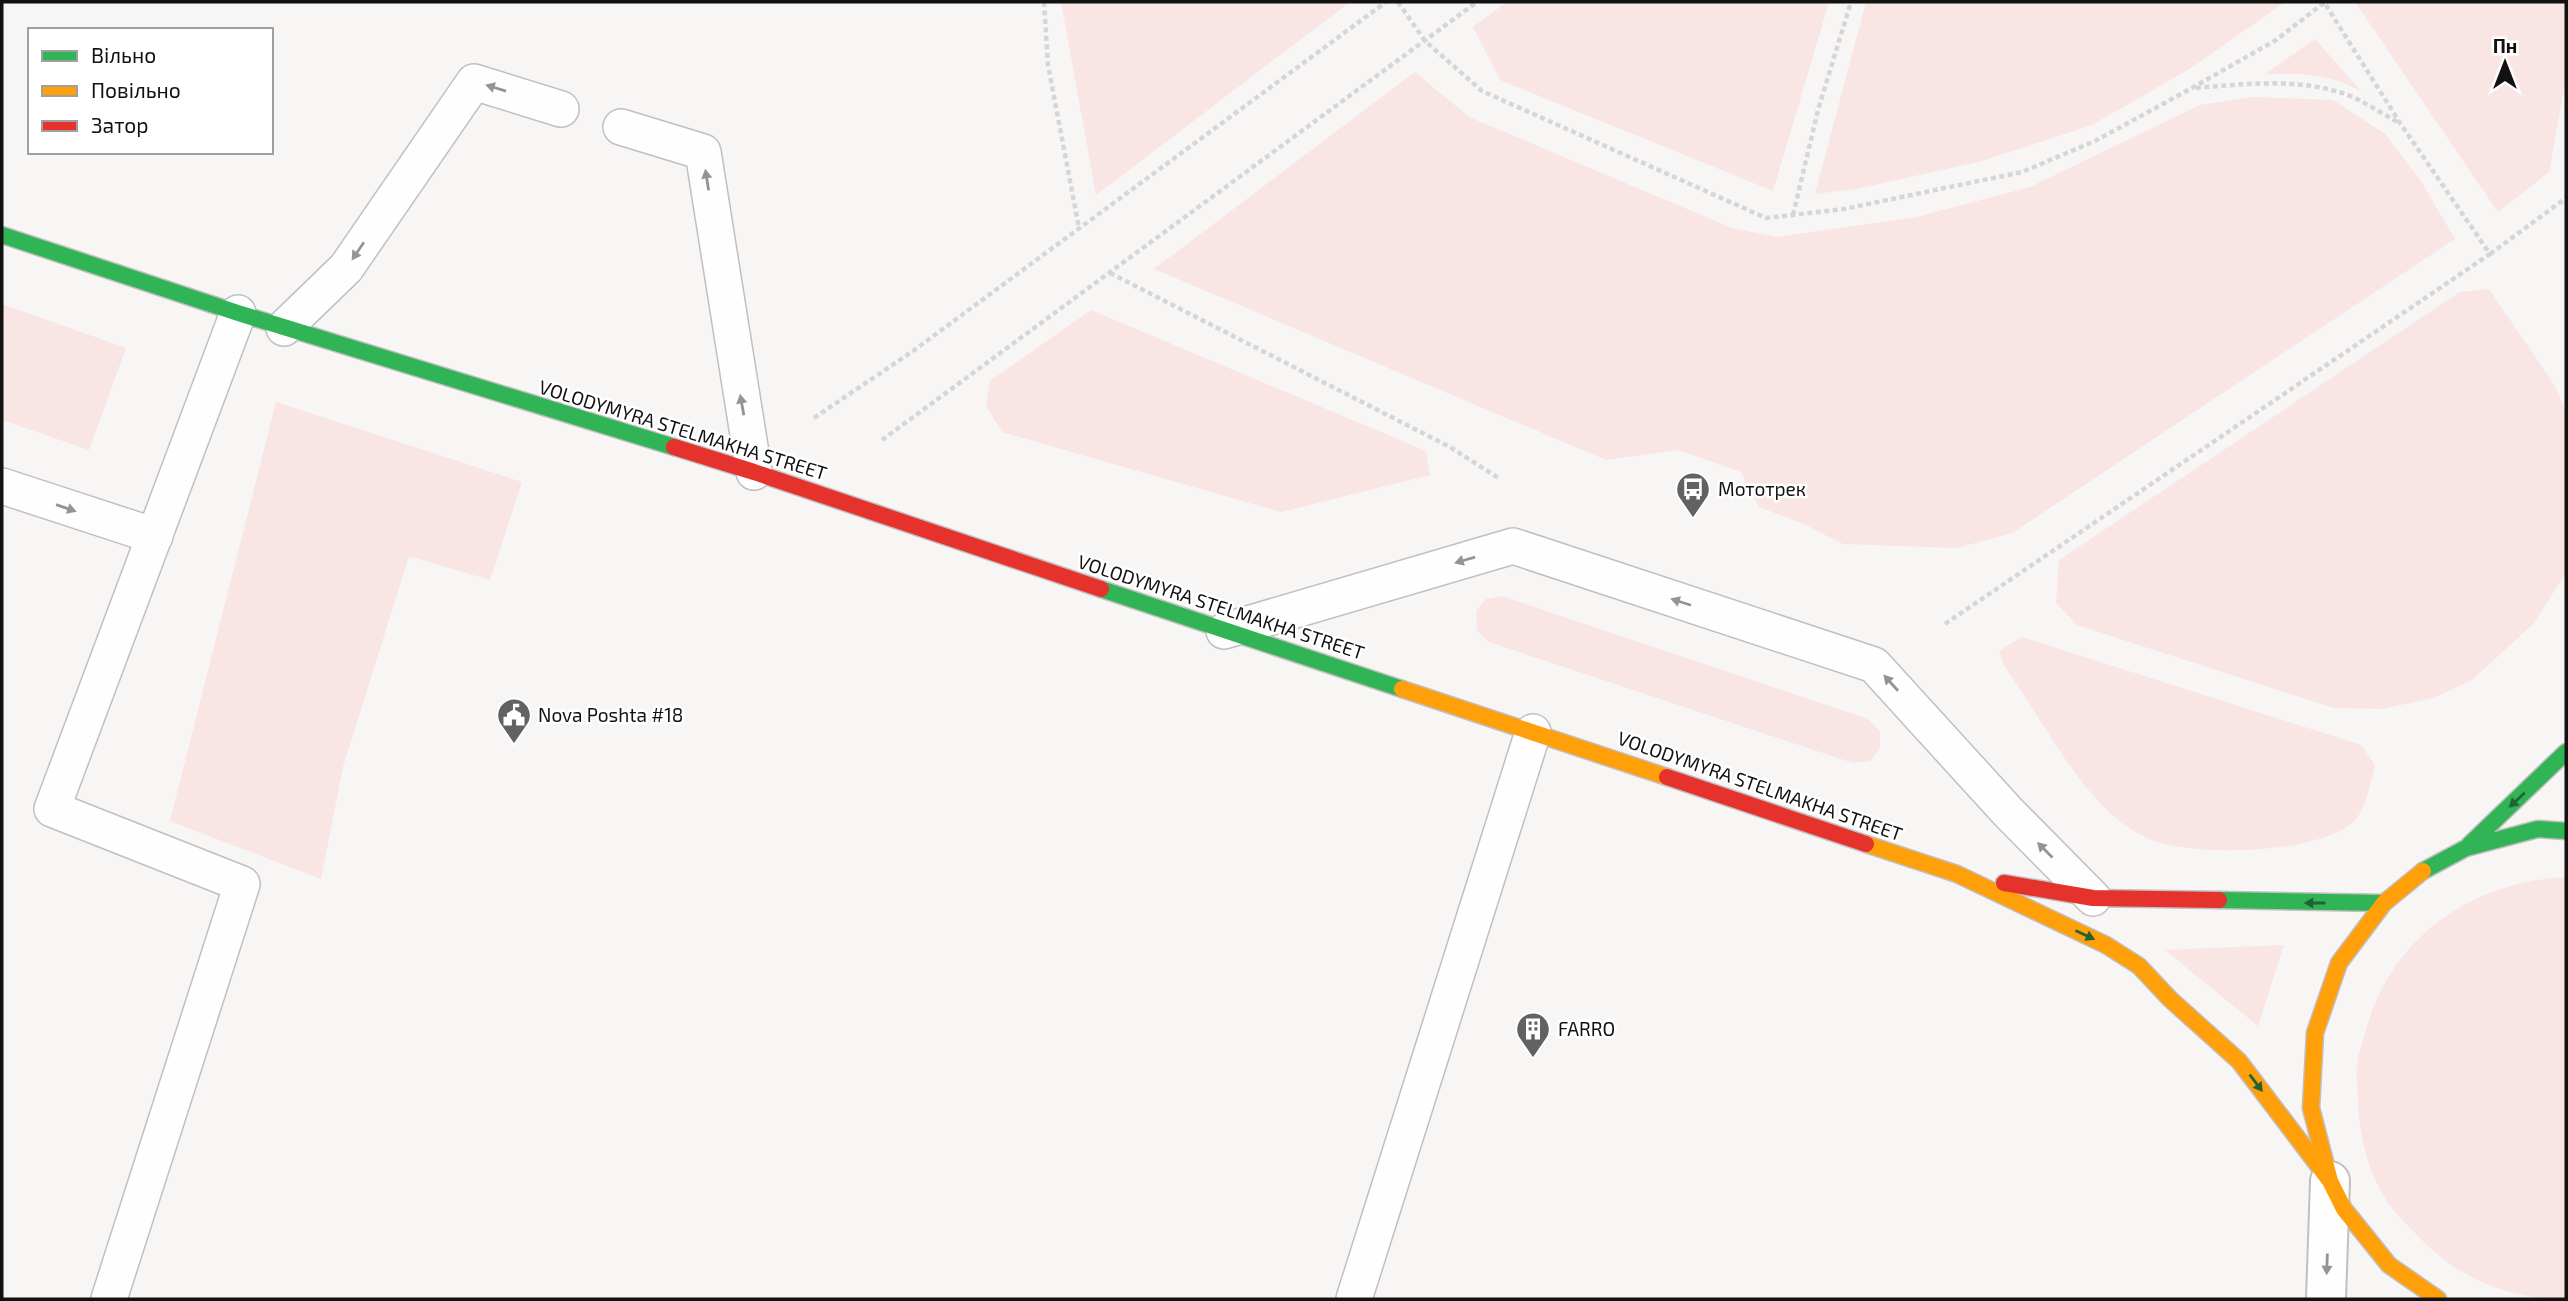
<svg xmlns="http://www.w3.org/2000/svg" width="2568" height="1301" font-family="'Exo 2',sans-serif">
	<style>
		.green { fill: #f8e5e4 }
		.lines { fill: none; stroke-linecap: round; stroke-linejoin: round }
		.lane-casing { stroke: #c1bfbf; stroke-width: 38 }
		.street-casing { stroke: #c1bfbf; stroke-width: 42 }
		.fast-casing { stroke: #c1bfbf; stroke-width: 19 }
		.slow-casing { stroke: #c1bfbf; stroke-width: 19 }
		.jam-casing { stroke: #c1bfbf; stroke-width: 19 }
		.path { stroke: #d6d6d6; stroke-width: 4.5; stroke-dasharray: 5 3.5; stroke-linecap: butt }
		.lane { stroke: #fefefe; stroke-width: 35 }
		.street { stroke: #fefefe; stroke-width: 38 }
		.fast { stroke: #30b455; stroke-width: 16 }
		.slow { stroke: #ff9f0a; stroke-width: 16 }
		.jam { stroke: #e5322d; stroke-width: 16 }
		.oneway { fill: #949494 }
		.oneway2 { fill: #226334 }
		.labels { text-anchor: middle; stroke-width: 5; stroke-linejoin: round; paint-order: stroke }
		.street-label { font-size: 19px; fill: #131212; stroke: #fff }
		.poi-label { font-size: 19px; fill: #131212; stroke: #fff; text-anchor: start }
	</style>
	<rect width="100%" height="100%" fill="#f8f5f5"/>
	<!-- green -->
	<path class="green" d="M1061,2H1350L1096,195Z
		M1507,2H1829L1773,191L1500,80L1473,27Z
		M1866,2H2285L2191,68L2092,125L1982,161L1856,189L1815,194Z
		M2355,2H2566V78L2549,172L2498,212Z
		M2315,39L2361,91C2327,73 2302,73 2265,74Z
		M1415,72L1469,117L1732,228L1776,237L1917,217L2030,187L2200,105L2253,97L2333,100L2385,134L2421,181L2455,239L2012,533L1957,548L1843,544L1804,524L1759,507L1741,472L1678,450L1606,460L1154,269Z
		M2489,289L2555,386L2566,412V567L2564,576L2533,624L2472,680L2433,698L2382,709L2334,708L2077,625L2056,603L2059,560L2460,292Z
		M2,304L126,348L89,450L2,420Z
		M1091,310L1426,451L1430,475L1281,512L1002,432L986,406L990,381Z
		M276,402L522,482L490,580L409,556L343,767L321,879L170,821Z
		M1502,596L1868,719L1880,732V748L1871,761L1853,763L1489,642L1477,631L1476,611L1486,599Z
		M2022,637L2361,745L2375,765C2370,782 2367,807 2355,820C2321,855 2198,856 2154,841C2143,837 2126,827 2117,819C2070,779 2041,716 2004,666L1999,651Z
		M2566,877V1299C2506,1299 2457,1278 2416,1234C2409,1227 2401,1219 2394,1211C2371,1182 2359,1139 2358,1102C2358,1090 2356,1077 2357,1065C2358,1055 2362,1044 2365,1034C2389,939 2470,882 2566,877Z
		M2284,945L2258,1026L2165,950Z"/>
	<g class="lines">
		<!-- lane casing -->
		<g class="lane-casing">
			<path id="lane" d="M621,127L703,152L754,472
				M284,328L346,268L474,82L561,109
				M2,486L155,536
				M1224,631L1513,546L1874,665L2008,812L2093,898
				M109,1299L242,884L52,809L238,313
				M1354,1299L1533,732"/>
		</g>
		<!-- street casing -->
		<g class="street-casing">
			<path id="street" d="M2326,1299L2330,1181"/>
		</g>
		<!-- fast casing -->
		<g class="fast-casing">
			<path id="fast" d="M2,235L238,313L674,447
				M1101,589L1402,689
				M2469,845L2566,752
				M2423,871L2466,848L2538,829L2566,831
				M2219,900L2384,903"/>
		</g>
		<!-- slow casing -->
		<g class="slow-casing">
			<path id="slow" d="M1402,689L1667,777
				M1866,844L1957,874L2106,945L2139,966L2170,999L2239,1061L2330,1181
				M2423,871L2384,903L2339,963L2315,1033L2311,1108L2330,1181L2344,1209L2389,1265L2438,1299"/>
		</g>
		<!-- jam casing -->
		<g class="jam-casing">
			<path id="jam" d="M674,447L754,472L1101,589
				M1667,777L1866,844
				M2004,883L2093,898L2219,900"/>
		</g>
		<!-- path -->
		<path class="path" d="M1044,2L1048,65L1079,228
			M1398,2L1425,41L1482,91L1766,218L1844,209L2022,172L2095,141L2192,88L2276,40L2325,2
			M2196,88C2244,84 2295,78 2342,93C2361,99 2381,113 2399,123
			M1793,215L1818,110L1851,2
			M2490,254L2566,198
			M1110,273L1450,447L1500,479
			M814,418L913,351L1386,2
			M882,440L1477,2
			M1945,624L2490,254L2400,123L2324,2"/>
		<!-- lane -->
		<use href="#lane" class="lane"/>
		<!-- street -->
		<use href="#street" class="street"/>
		<!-- fast -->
		<use href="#fast" class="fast"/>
		<!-- slow -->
		<use href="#slow" class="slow"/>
		<!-- jam -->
		<use href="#jam" class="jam"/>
	</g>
	<!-- one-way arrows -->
	<defs><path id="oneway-solid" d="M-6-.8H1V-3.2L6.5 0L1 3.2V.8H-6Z" transform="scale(1.75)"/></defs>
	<g class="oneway">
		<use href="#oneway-solid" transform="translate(496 88) rotate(-163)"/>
		<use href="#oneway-solid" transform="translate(707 180) rotate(-99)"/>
		<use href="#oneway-solid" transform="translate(358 251) rotate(124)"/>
		<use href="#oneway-solid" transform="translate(742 405) rotate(-100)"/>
		<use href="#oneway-solid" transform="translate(66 508) rotate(19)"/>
		<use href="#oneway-solid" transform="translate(1465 560) rotate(164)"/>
		<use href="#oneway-solid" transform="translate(1681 602) rotate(-162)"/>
		<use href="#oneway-solid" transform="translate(1891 683) rotate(-132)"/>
		<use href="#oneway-solid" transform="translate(2045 850) rotate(-135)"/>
		<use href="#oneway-solid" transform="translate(2327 1264) rotate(92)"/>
	</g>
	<g class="oneway2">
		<use href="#oneway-solid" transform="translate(2517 800) rotate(137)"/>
		<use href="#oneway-solid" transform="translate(2315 903) rotate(-180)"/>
		<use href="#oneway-solid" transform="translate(2085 935) rotate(25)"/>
		<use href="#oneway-solid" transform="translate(2256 1083) rotate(53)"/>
	</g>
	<!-- icons -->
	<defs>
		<g id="bus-pin" transform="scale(1.75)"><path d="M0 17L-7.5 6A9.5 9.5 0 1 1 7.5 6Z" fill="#636161" stroke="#fff"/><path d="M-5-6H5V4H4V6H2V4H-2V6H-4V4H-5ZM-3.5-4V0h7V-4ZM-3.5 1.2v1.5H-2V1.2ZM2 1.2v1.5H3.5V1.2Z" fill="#fff"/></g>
		<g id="civic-pin" transform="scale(1.75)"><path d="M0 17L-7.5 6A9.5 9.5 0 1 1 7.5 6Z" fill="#636161" stroke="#fff"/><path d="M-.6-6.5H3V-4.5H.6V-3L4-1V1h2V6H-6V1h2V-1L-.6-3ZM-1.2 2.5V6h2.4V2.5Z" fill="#fff"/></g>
		<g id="building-pin" transform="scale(1.75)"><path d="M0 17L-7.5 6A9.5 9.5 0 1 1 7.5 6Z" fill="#636161" stroke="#fff"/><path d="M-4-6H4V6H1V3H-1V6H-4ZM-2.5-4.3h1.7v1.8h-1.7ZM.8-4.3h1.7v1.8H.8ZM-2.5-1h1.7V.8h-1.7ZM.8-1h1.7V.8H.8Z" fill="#fff"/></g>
	</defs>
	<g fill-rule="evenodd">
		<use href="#bus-pin" x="1693" y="489"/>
		<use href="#civic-pin" x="514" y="715"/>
		<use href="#building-pin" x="1533" y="1029"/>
	</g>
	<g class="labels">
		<!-- street labels -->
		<g class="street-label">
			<text transform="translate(683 430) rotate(17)" y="7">VOLODYMYRA STELMAKHA STREET</text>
			<text transform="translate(1221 607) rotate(18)" y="7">VOLODYMYRA STELMAKHA STREET</text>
			<text transform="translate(1760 786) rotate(19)" y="7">VOLODYMYRA STELMAKHA STREET</text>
		</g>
		<!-- poi labels -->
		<g class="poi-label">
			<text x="1718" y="496">Мототрек</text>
			<text x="538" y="722">Nova Poshta #18</text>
			<text x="1558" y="1036">FARRO</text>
		</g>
	</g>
	<!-- border -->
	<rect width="2568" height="1301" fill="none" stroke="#131212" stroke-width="7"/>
	<!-- legend -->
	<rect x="28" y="28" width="245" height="126" fill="#ffffff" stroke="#a1a0a0" stroke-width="2"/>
	<rect x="42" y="51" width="35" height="10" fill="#30b455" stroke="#a1a0a0" stroke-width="2"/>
	<text x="91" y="63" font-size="21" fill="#131212">Вільно</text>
	<rect x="42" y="86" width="35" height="10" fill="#ff9f0a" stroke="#a1a0a0" stroke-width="2"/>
	<text x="91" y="98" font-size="21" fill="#131212">Повільно</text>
	<rect x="42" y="121" width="35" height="10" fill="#e5322d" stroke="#a1a0a0" stroke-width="2"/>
	<text x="91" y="133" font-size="21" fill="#131212">Затор</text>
	<!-- north arrow -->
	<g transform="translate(2505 63)" stroke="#ffffff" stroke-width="5" paint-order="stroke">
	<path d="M0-5L12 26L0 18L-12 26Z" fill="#131212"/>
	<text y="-10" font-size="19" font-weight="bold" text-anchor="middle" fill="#131212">Пн</text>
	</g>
</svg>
